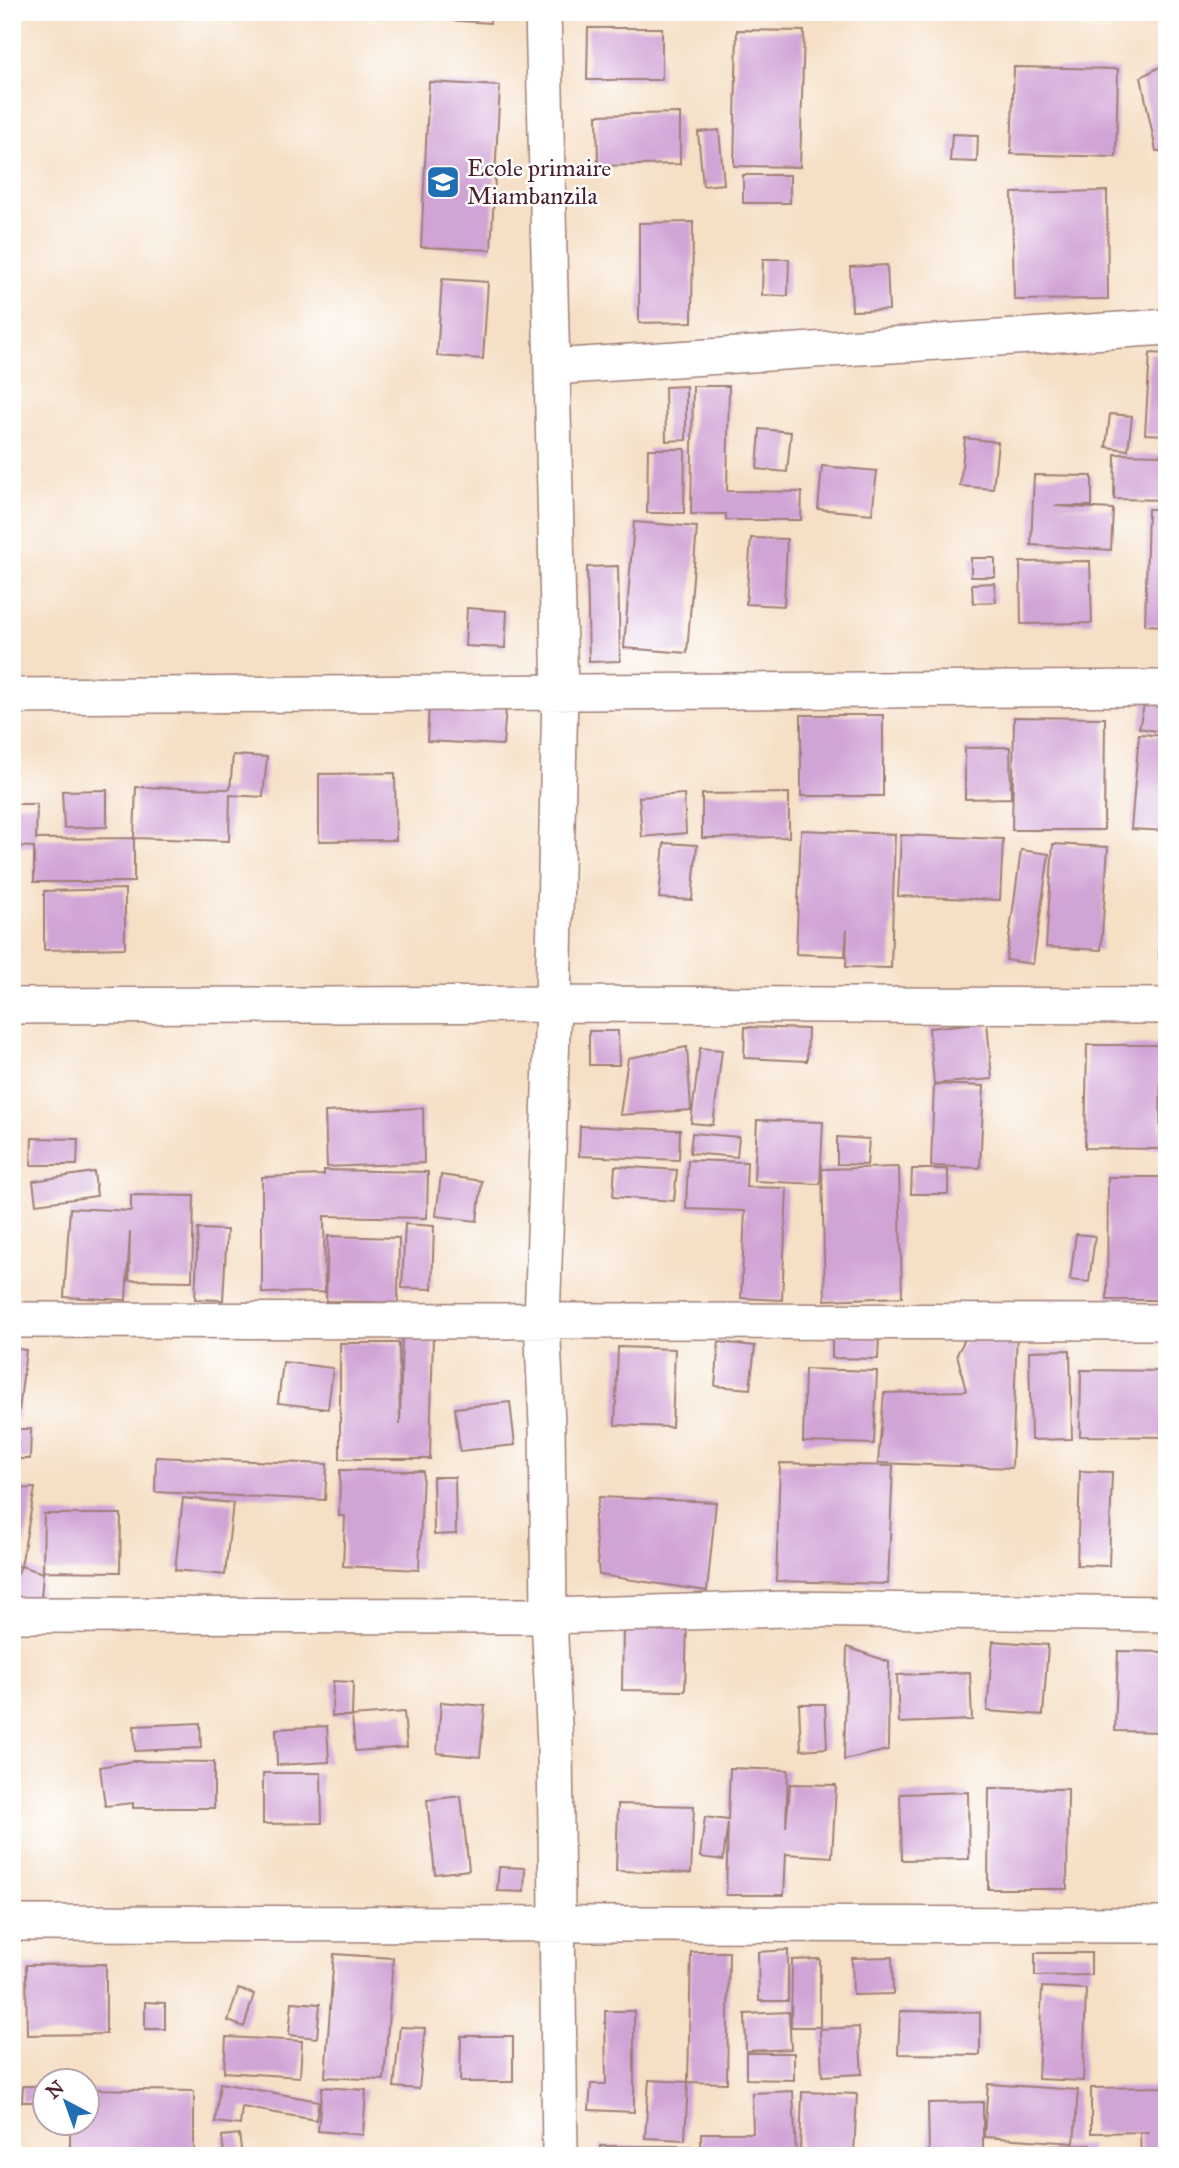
<svg xmlns="http://www.w3.org/2000/svg" width="1179" height="2168" font-family="'IM FELL Great Primer',serif">
	<style>
		.building { fill: #d1a4d6 }
		.lines { fill: none; stroke-linecap: round; stroke-linejoin: round }
		.minor-casing { stroke: #a07f78; stroke-width: 38 }
		.minor { stroke: #fff; stroke-width: 35 }
		.labels { text-anchor: middle; stroke-width: 5; stroke-linejoin: round; paint-order: stroke }
		.poi-label { font-size: 24px; fill: #4a1f2b; stroke: #fff; text-anchor: start }
	</style>
	<rect width="100%" height="100%" fill="#fff"/>
	<filter id="ink" filterUnits="userSpaceOnUse"><feTurbulence type="fractalNoise" baseFrequency=".0143" numOctaves="2"/><feDisplacementMap in="SourceGraphic" scale="14" xChannelSelector="R" yChannelSelector="G"/><feConvolveMatrix kernelMatrix="1 2 1 2 8 2 1 2 1" color-interpolation-filters="sRGB"/></filter>
	<filter id="wash" filterUnits="userSpaceOnUse"><feTurbulence type="fractalNoise" baseFrequency=".00686" numOctaves="4" result="noise"/><feDisplacementMap in="SourceGraphic" scale="28" xChannelSelector="R" yChannelSelector="G"/><feGaussianBlur stdDeviation="1.57" result="paint"/><feColorMatrix in="noise" values="0 0 0 0 0 0 0 0 0 0 0 0 0 0 0 0 0 1.4 0 .05"/><feComposite in="paint" operator="in"/></filter>
	<g filter="url(#wash)">
		<rect width="100%" height="100%" fill="#f5dfc5"/>
		<g id="blocks">
			<!-- building -->
			<path class="building" d="M447,12H491L490,23L446,20Z
				M588,28H662V80H587Z
				M737,30L804,31L800,167L734,166Z
				M1167,63V151H1156L1141,77Z
				M1014,67L1118,69L1116,157L1011,154Z
				M429,82L500,86L491,250L421,247Z
				M680,113V164L598,166L597,115Z
				M719,130L724,184L703,186L698,132Z
				M952,134L978,135L977,162L950,161Z
				M743,175H790V203H743Z
				M1107,191L1108,299L1014,300L1012,193Z
				M693,222L692,322L639,323V223Z
				M763,259H789L788,296L762,295Z
				M887,265L889,310L852,311L850,267Z
				M442,279L488,282L483,359L437,356Z
				M1150,353L1167,354V435L1145,434Z
				M686,386V440L666,441L665,387Z
				M693,386H729L727,491L802,492L801,520H726V514H691Z
				M1110,414L1132,416L1128,450L1106,447Z
				M760,429L791,432L787,472L757,469Z
				M965,438L998,442L993,489L960,486Z
				M648,449H685L684,513H647Z
				M1115,454L1167,455V500L1114,499Z
				M822,466L877,471L872,514L818,509Z
				M1034,475L1092,476V506H1054L1113,509L1111,550L1031,545Z
				M1148,509H1167V626L1145,625Z
				M634,522L697,527L687,653L624,648Z
				M751,538L787,539L784,606L746,604Z
				M971,558H995V577H971Z
				M1090,561L1092,623L1021,624L1020,562Z
				M618,566L620,661L589,662L587,567Z
				M994,583L996,602L973,603L972,584Z
				M467,608L507,611L505,648L465,646Z
				M1145,700L1167,704V733L1139,728Z
				M429,705L506,708L503,745L427,741Z
				M801,715H883V796H801Z
				M1014,717L1105,718L1104,830H1012Z
				M1139,734L1167,736V831L1131,829Z
				M1010,747L1011,798L965,799V748Z
				M233,755L267,757L263,797L230,795L229,841L134,838L136,787L230,789Z
				M395,773L396,840L319,841V774Z
				M107,790V827L64,828L62,791Z
				M789,793V837L702,838V794Z
				M684,794L686,833L642,837L639,797Z
				M12,804H37L36,839L134,838V882H34V847L12,846Z
				M801,830L895,834L891,968L846,967L847,929L845,956L796,954Z
				M901,835L1003,839L1000,900L898,896Z
				M664,843L697,845L692,900L659,898Z
				M1053,844L1108,847L1101,950L1046,947Z
				M1021,850L1049,854L1033,964L1006,960Z
				M125,889V948L44,950V891Z
				M1162,910H1167V957H1159Z
				M987,1022L992,1079L934,1084L929,1028Z
				M745,1027L808,1029L807,1061L744,1058Z
				M589,1031H618L619,1065H589Z
				M1087,1045H1161L1160,1149L1085,1148Z
				M687,1047L691,1110L620,1115L628,1058Z
				M700,1048L722,1050L713,1125L691,1123Z
				M934,1084L984,1086L980,1168L931,1166Z
				M423,1108L424,1163L327,1167L325,1112Z
				M757,1120L823,1122L820,1184L754,1181Z
				M580,1126L680,1130L679,1160L579,1156Z
				M12,1129H19V1168H12Z
				M692,1133L739,1137L737,1157L690,1153Z
				M837,1137L869,1139L867,1165L837,1164Z
				M32,1138L78,1139L77,1165H31Z
				M688,1160L747,1162L746,1187L787,1188L782,1300L741,1298L745,1211L686,1209Z
				M615,1166L677,1170L674,1201L613,1197Z
				M899,1167L902,1297L825,1300L822,1169Z
				M912,1169H948V1194H911Z
				M324,1170L428,1172L427,1218L324,1216L325,1292L262,1293V1177L324,1175Z
				M94,1172L97,1196L36,1204L33,1181Z
				M441,1175L482,1181L477,1221L436,1216Z
				M1108,1177H1167V1300H1107Z
				M131,1195L194,1196L192,1281L129,1280L130,1232L126,1300L64,1297L70,1208L131,1211Z
				M405,1224L434,1226L432,1289L402,1288Z
				M198,1229L227,1230L223,1300L195,1299Z
				M1076,1234L1095,1236L1089,1282L1070,1280Z
				M328,1236L399,1238L398,1303L326,1301Z
				M974,1323L1017,1329L1012,1468L878,1463L884,1393L966,1391L957,1354Z
				M402,1333L433,1334L430,1459H340V1343H399L400,1425Z
				M832,1335H879L878,1359L832,1358Z
				M719,1342L755,1346L750,1389L715,1386Z
				M618,1347L675,1349L672,1427L615,1425Z
				M12,1348L26,1350L18,1420L12,1419Z
				M1070,1350L1072,1439L1031,1440L1029,1351Z
				M283,1362L333,1368L328,1409L278,1403Z
				M805,1369L877,1371L874,1444L803,1442Z
				M1081,1370L1167,1371V1437L1080,1436Z
				M510,1402L515,1445L460,1451L455,1408Z
				M12,1429H31L30,1459H12Z
				M156,1457L327,1464L325,1500L155,1492Z
				M780,1463L893,1466L888,1584L776,1581Z
				M340,1470L423,1471L419,1570L343,1566L345,1516H339Z
				M1080,1471L1112,1472L1109,1566L1077,1565Z
				M433,1477H455L456,1534L434,1535Z
				M35,1488L21,1566L12,1567V1489Z
				M599,1497L716,1502L707,1591L599,1575L594,1522Z
				M183,1498L233,1503L225,1575L175,1570Z
				M44,1514H121L120,1572L43,1571Z
				M21,1566L43,1573L41,1599L12,1596V1587Z
				M623,1625L687,1626L685,1691L622,1690Z
				M993,1641L1048,1645L1043,1715L987,1711Z
				M847,1647L889,1662L888,1750L844,1760Z
				M1118,1651L1167,1652V1732L1115,1731Z
				M970,1672L972,1720L899,1723L897,1675Z
				M333,1681L353,1682L352,1716L404,1712L407,1747L355,1751L352,1716H332Z
				M441,1702L485,1706L480,1757L437,1753Z
				M799,1704H825L827,1748L801,1750Z
				M200,1723L201,1748L135,1751L134,1726Z
				M327,1726L329,1762L277,1765L276,1729Z
				M133,1761L214,1762V1808H133V1803L105,1806L100,1767Z
				M730,1768L788,1770L786,1827L790,1784L836,1785L832,1857L786,1854L784,1895H726L728,1823L723,1860L700,1857L705,1817L728,1820Z
				M263,1773H321L322,1823L263,1824Z
				M989,1788L1068,1789L1067,1889H988Z
				M968,1792L969,1859L902,1860L900,1794Z
				M461,1796L469,1870L435,1874L427,1800Z
				M618,1804L694,1806L691,1873L616,1871Z
				M499,1867L525,1868L524,1892L497,1891Z
				M788,1950V2001H759L758,1952Z
				M691,1952H729L727,2083L688,2082L685,2140L645,2138L649,2080L688,2082Z
				M1035,1953H1091V1975L1035,1976Z
				M334,1954L393,1958L384,2080L325,2077Z
				M892,1957L893,1994L853,1995L852,1958Z
				M820,1959V2027H791L792,1960Z
				M106,1964V2034L27,2035L26,1965Z
				M12,1987H15V2046H12Z
				M1042,1987L1086,1989L1083,2081L1038,2079Z
				M238,1989L254,1994L244,2027L228,2021Z
				M145,2002L165,2003V2029H145Z
				M292,2002L320,2004L317,2038L289,2035Z
				M605,2011H634V2112L589,2110L591,2084H606Z
				M900,2011L980,2012V2055L898,2054Z
				M789,2012L791,2049L746,2051L745,2014Z
				M400,2027L425,2028L419,2089L394,2087Z
				M859,2027L862,2074L822,2076L820,2029Z
				M461,2036H513V2082H460Z
				M226,2037L302,2041L300,2077L224,2072Z
				M746,2053H794V2080L746,2079Z
				M220,2083L319,2101L316,2120L242,2107L240,2125L215,2122Z
				M988,2084L1078,2090L1074,2143L984,2137Z
				M23,2086H46V2102H22Z
				M322,2087L366,2090L363,2135L318,2131Z
				M1167,2087V2156H1141L1140,2133L1149,2132L1091,2133V2088Z
				M88,2089L194,2091V2156H70V2122H88Z
				M793,2091L796,2156H701V2133H753L752,2093Z
				M802,2092L857,2094L854,2154L800,2152Z
				M983,2102V2156H929L928,2103Z
				M239,2134L242,2156H224L222,2136Z
				M1090,2145V2156H1051V2146Z
				M600,2146H693V2156H600Z"/>
		</g>
	</g>
	<g filter="url(#ink)">
		<use href="#blocks" fill-opacity="0" stroke="#a07f78" stroke-width="2"/>
		<g class="lines">
			<!-- minor casing -->
			<g class="minor-casing">
				<path id="minor" d="M543,12L560,692L553,1004L542,1321L547,1424L549,1616L555,1746L560,2156
					M552,367L1167,327
					M12,696L1167,688
					M12,1006L553,1004L1167,1006
					M12,1320L1167,1322
					M12,1615L549,1616L786,1609L1167,1614
					M12,1923L1167,1925"/>
			</g>
			<!-- minor -->
			<use href="#minor" class="minor"/>
		</g>
	</g>
	<!-- icons -->
	<defs>
		<g id="school-square" transform="scale(1.75)"><rect x="-9" y="-9" width="18" height="18" rx="4" fill="#1f6fb2" stroke="#fff"/><path d="M0-5L7-2L0 1L-7-2ZM-4 1L0 2.5L4 1V4Q0 6-4 4Z" fill="#fff"/></g>
	</defs>
	<g fill-rule="evenodd">
		<use href="#school-square" x="443" y="182"/>
	</g>
	<g class="labels">
		<!-- poi labels -->
		<g class="poi-label">
			<text x="467" y="176">Ecole primaire<tspan x="467" dy="28">Miambanzila</tspan></text>
		</g>
	</g>
	<!-- margin -->
	<rect width="1179" height="2168" fill="none" stroke="#fff" stroke-width="42"/>
	<!-- north arrow -->
	<g transform="translate(66 2102) rotate(319)"><circle r="33" fill="#ffffff" stroke="#b7a5aa" stroke-width="2"/>
	<path d="M0-5L12 26L0 18L-12 26Z" fill="#1f6fb2"/>
	<text y="-10" font-size="19" font-weight="bold" text-anchor="middle" fill="#4a1f2b">N</text>
	</g>
</svg>
